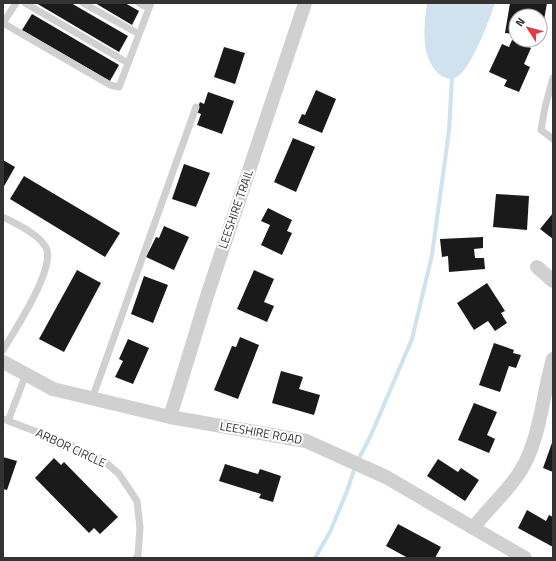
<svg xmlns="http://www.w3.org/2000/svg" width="556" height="561" font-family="'Titillium Web',sans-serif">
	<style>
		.water { fill: #cfe2ee }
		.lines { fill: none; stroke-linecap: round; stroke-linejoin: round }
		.stream { stroke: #cfe2ee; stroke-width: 4 }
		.building { fill: #1a1a1a }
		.lane { stroke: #d0d0d0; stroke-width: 7 }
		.street { stroke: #d0d0d0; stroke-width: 14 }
		.labels { text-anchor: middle; stroke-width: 4; stroke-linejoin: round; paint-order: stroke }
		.street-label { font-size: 12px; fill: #333; stroke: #fff }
	</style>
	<rect width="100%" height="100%" fill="#fff"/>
	<!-- water -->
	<path class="water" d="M427,3H495C489,20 471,71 455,78C449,80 442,77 438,73C420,56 424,25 427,3Z"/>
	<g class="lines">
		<!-- stream -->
		<path class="stream" d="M315,558L330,532L347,491L356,464L371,435L412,339L432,255L449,131L452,78"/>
	</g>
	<!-- building -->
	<path class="building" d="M36,3H71L128,36L119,52Z
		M95,3H125L139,11L132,25Z
		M510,3H547L541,37L540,16H516V34L505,33Z
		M32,14L119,65L110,81L22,30Z
		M512,40L531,48L524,64L530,67L519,92L504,86L507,80L489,72L502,44L509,47Z
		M224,47L245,53L235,84L214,77Z
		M316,90L336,99L322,133L298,123L302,114L305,115Z
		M208,92L234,101L222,134L197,125L201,114L196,112L200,102L204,104Z
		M293,138L315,147L296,192L274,182Z
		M3,160L15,167L3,188Z
		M184,164L210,173L196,207L172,199Z
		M24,176L120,233L105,257L10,199Z
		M496,194L529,196L527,230L493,227Z
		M268,208L292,220L287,231L292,233L282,255L261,245L270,225L261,221Z
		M553,213V239L540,229Z
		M164,226L189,237L174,270L146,257L156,237L159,238Z
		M483,237V248L474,249L475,258H484L485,269L449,272L448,256L442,257L440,239Z
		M77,270L101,283L64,352L39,339Z
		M254,270L274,279L264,302L274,306L267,322L237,309Z
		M144,276L168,285L153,323L131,314Z
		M487,283L505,311L501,313L507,323L495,331L488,321L474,330L457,303Z
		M240,337L259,345L238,399L214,390L232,346L236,347Z
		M128,339L149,348L133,384L115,377L123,361L119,359Z
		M494,343L514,350L513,353L521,355L516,368L509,366L500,392L479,385Z
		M281,371L303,377L299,389L320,395L314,415L272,403Z
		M474,403L497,412L487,435L495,439L489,453L458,440Z
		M553,440V472L543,468Z
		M3,457L17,461L7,490L3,489Z
		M54,458L61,465L64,462L118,517L100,534L94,528L89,533L35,478Z
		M438,459L458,472L461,468L479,480L465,501L427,476Z
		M225,464L258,474L260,469L281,476L273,502L259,498L261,494L219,481Z
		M527,510L546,521L549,515L553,517V547L518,528Z
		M398,524L441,547L435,558H408L386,546Z"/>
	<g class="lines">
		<!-- lane -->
		<path class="lane" d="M25,3L128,63
			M83,3L139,34
			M139,3L149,8
			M3,23L110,85L119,87L151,3
			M3,23L16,3
			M553,78L545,107L541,130L553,139
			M3,217C16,224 42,235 47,250C53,272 15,330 3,350
			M92,399L196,107
			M3,419L61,441L103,460L119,474L137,501L140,528L138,555L136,558
			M8,421L26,374"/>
		<!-- street -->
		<path class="street" d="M537,267L553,281
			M3,362L53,389L170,417L306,441L386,477L525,558
			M170,417L208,293L305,3
			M473,528C490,506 512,488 525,463C541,431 543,393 553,359"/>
	</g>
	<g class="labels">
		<!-- street labels -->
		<g class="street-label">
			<text transform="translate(236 209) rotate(-71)" y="4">LEESHIRE TRAIL</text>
			<text transform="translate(261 433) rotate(10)" y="4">LEESHIRE ROAD</text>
			<text transform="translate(71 448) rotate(25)" y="4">ARBOR CIRCLE</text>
		</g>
	</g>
	<!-- border -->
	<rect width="556" height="561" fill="none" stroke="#333333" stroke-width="8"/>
	<!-- north arrow -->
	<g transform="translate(528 28) rotate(306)"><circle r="19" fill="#ffffff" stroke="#adadad"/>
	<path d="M0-3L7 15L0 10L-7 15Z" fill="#e63946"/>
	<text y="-6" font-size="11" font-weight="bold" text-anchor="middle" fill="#333333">N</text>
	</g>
</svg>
